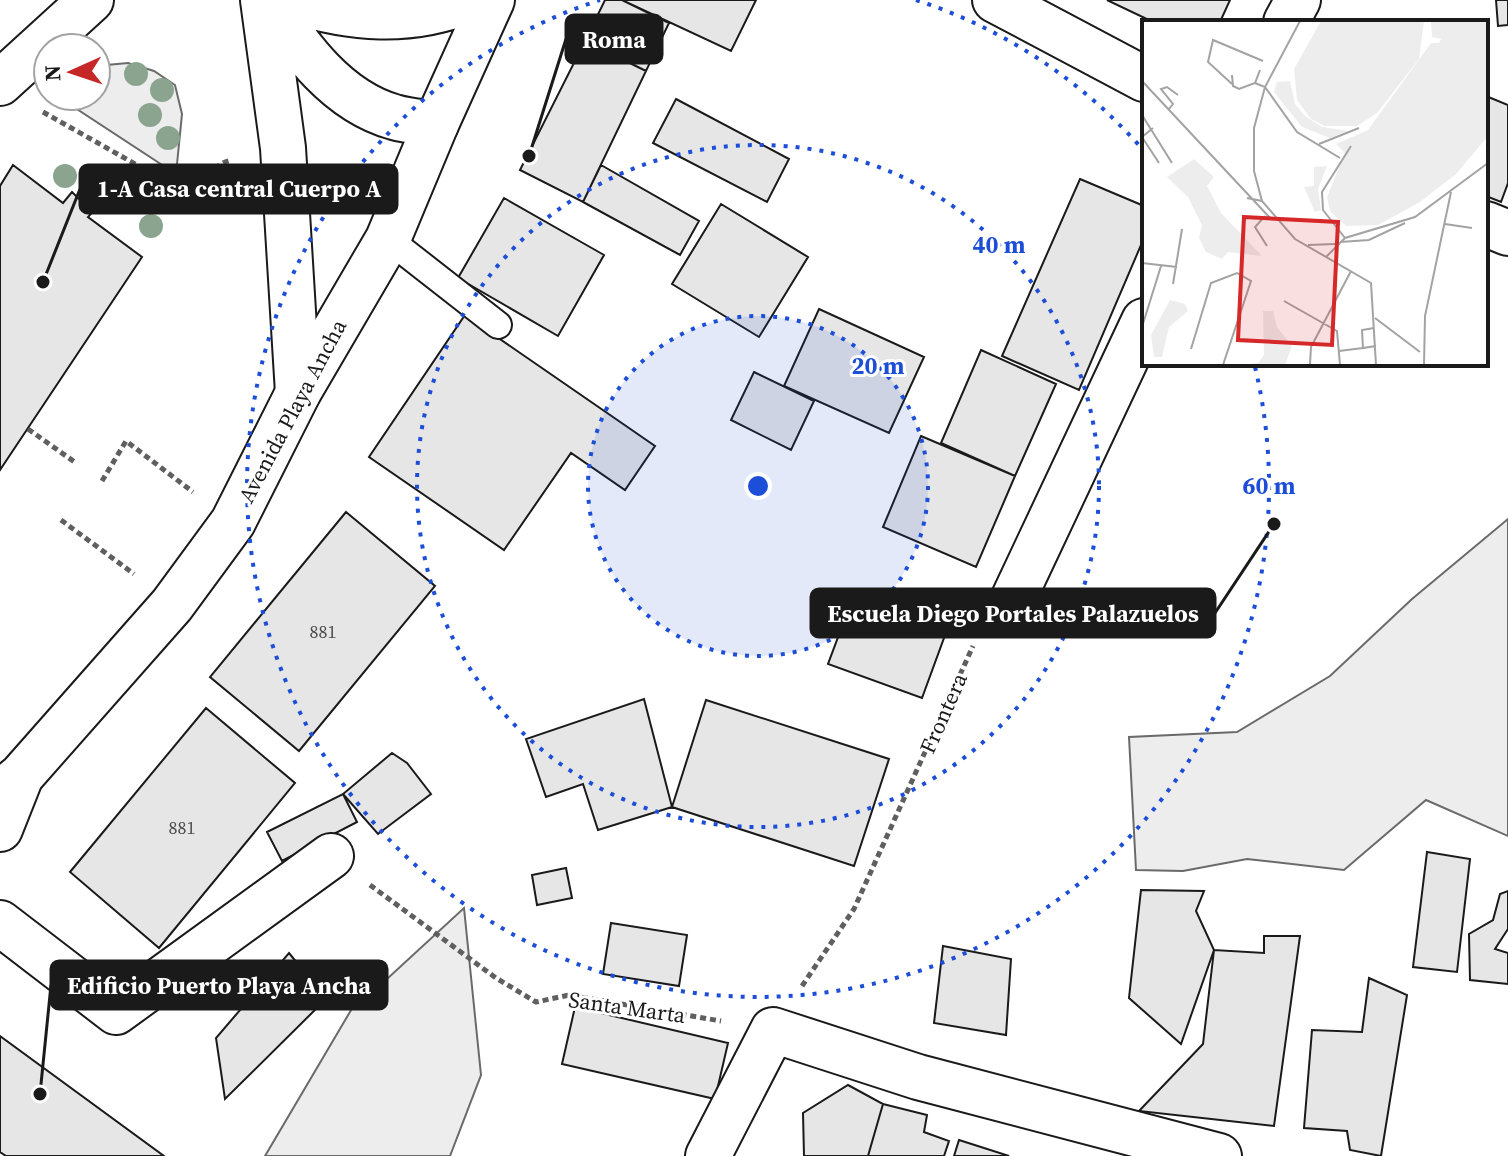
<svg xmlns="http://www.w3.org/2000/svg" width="1508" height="1156" font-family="'Source Serif 4',serif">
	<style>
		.built { fill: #ededed; stroke: #6a6a6a; stroke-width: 2 }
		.building { fill: #e6e6e6; stroke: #1a1a1a; stroke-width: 2 }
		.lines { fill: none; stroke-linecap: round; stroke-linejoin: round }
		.lane-casing { stroke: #1a1a1a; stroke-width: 30 }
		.street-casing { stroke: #1a1a1a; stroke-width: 48 }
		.secondary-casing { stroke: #1a1a1a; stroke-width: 48 }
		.primary-casing { stroke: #1a1a1a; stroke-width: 48 }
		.path { stroke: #5f5f5f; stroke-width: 5; stroke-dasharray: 6 4; stroke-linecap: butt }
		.lane { stroke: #fff; stroke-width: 26 }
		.street { stroke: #fff; stroke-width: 44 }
		.secondary { stroke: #fff; stroke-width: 44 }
		.primary { stroke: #fff; stroke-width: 44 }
		.tree { fill: #8aa48f }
		.ring { fill: none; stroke: #1d4ed8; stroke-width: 4; stroke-dasharray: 4 8 }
		.labels { text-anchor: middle; stroke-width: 6; stroke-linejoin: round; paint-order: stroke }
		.number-label { font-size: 18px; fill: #4d4d4d }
		.street-label { font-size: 22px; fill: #1a1a1a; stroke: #fff }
		.inset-road { fill: none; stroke: #a3a3a3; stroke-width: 2 }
		.view { fill: #d62828; fill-opacity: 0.15; stroke: #d62828; stroke-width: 4 }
		.inset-edge { fill: none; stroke: #1a1a1a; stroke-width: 4 }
		.centre { fill: #1d4ed8; stroke: #fff; stroke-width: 4 }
		.ring-label { font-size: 24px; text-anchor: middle; font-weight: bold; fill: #1d4ed8; stroke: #fff; stroke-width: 6; stroke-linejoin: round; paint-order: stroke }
		.leader { fill: none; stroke: #1a1a1a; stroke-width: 3 }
		.callout-dot { fill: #1a1a1a; stroke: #fff; stroke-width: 3 }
		.callout { fill: #1a1a1a; stroke: #1a1a1a; stroke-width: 3 }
		.callout-label { font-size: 24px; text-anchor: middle; font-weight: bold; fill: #fff }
	</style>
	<rect width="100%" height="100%" fill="#fff"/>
	<!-- built -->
	<path class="built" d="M128,63L154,71L175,85L182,114L176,174L57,96H96V66Z
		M1508,519V836L1426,800L1344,870L1247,859L1183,871L1136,870L1129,737L1237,732L1330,676L1412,599Z
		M464,908L481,1075L450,1156H265L357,1000L387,979Z"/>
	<!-- building -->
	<path class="building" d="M605,0H622L669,23L646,71L585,41Z
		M622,0H756L731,51Z
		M1107,0H1230L1220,22H1153Z
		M1496,0H1508V25L1498,26Z
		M585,41L646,71L583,202L520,170Z
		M1486,96L1508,105V183L1501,202L1486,196Z
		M676,99L789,159L767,202L653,143Z
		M13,165L63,203L72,192L81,201L97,207L88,217L142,257L0,470V186Z
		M601,165L699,221L680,255L583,202Z
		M1080,179L1144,206V238L1079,390L1002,356Z
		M504,198L604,255L558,336L458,278Z
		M721,204L808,257L759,337L672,284Z
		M819,309L924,357L889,433L784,386Z
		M465,315L655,446L625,490L571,453L504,550L369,457Z
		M981,350L1056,384L1015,476L941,443Z
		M754,372L814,401L791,450L731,420Z
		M921,436L1015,476L976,567L883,527Z
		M346,512L435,586L299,751L210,677Z
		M855,592L948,627L922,698L828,664Z
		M644,699L672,807L598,830L583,784L546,797L526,739Z
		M706,700L889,759L854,866L672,807Z
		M206,708L295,783L159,948L70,872Z
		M392,753L407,763L431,794L378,834L343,794Z
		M343,794L357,822L282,861L267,832Z
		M1427,852L1470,859L1457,972L1413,967Z
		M566,868L572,898L537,905L532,875Z
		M1141,890L1204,891L1196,911L1214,950L1181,1044L1129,998Z
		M1508,891V929L1495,949L1508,953V984L1470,980L1469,934L1493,920L1500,894Z
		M611,923L687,935L679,986L603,974Z
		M1264,936H1300L1274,1126L1139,1111L1203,1044L1214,950L1264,953Z
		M943,946L1011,959L1006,1035L934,1023Z
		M289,953L326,999L225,1099L216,1038Z
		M1369,978L1407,995L1381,1156L1350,1150L1347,1131L1304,1128L1312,1030L1362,1032Z
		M575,1007L728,1043L715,1099L562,1064Z
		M0,1036L164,1156H6L0,1152Z
		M848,1085L883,1104L868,1156H804L803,1113Z
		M883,1104L927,1115L924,1132L949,1141L944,1156H868Z
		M959,1140L1009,1156H954Z"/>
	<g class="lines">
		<!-- lane casing -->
		<g class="lane-casing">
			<path id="lane" d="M388,239L498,325"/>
		</g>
		<!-- street casing -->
		<g class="street-casing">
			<path id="street" d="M995,0L1144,79
				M1286,22L1298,0
				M0,83L91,0
				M1486,224L1508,233
				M1008,610L1144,321
				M0,923L116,1012L331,856
				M708,1156L773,1030L918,1077L1219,1156"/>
		</g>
		<!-- secondary casing -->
		<g class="secondary-casing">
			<path id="secondary" d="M0,793L21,776L172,605L233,522L298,393L388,239L436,124
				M0,829L21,776"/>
		</g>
		<!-- primary casing -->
		<g class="primary-casing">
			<path id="primary" d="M263,0L283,148L298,393
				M289,0C351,19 409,25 470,0
				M269,2C299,48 337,101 394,117C407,121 423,122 436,124L492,0"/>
		</g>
		<!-- path -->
		<path class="path" d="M43,112L183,191C204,186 209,165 232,160
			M28,429L76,463
			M102,481L126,441L193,492
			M61,520L134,574
			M370,885L496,978L536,1002L569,995L721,1021
			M802,986L854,909L973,646"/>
		<!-- lane -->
		<use href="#lane" class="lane"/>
		<!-- street -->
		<use href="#street" class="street"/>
		<!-- secondary -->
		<use href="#secondary" class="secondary"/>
		<!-- primary -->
		<use href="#primary" class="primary"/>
	</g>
	<!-- trees -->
	<g class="tree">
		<circle cx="136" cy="74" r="12"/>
		<circle cx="162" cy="90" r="12"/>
		<circle cx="150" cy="115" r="12"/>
		<circle cx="168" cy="138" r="12"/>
		<circle cx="65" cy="176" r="12"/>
		<circle cx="151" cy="226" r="12"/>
	</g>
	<!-- distance rings -->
	<circle cx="758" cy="486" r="170" fill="#1d4ed8" fill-opacity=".12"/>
	<g class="ring">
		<circle cx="758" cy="486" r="170"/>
		<circle cx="758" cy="486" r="341"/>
		<path d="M916 0A511 511 0 0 1 1144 151M1255 367A511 511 0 1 1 600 0"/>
	</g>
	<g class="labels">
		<!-- number labels -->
		<g class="number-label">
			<text x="323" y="638">881</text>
			<text x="182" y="834">881</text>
		</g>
		<!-- street labels -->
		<g class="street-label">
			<text transform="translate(292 411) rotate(-62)" y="8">Avenida Playa Ancha</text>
			<text transform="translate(943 713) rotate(-66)" y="8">Frontera</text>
			<text transform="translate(627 1007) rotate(8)" y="8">Santa Marta</text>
		</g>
	</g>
	<!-- overview -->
	<g transform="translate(1142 20)">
		<rect width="346" height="346" fill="#fff"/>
		<path d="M179,1H282L277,39L235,93L215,106H183L169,99L155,80L152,49ZM289,1H346V116L314,154L278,182L236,205L204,206L188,191L185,177L203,133L194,124L226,110L289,23H297L299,19L290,17ZM148,61L153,84L163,96L180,107L206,111L188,118L160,107L132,72L135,62ZM52,139L72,157L65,166L79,193L120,236L86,232L80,239L64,232L57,218L60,205L46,177L25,157ZM185,146L176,169L179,190L173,192L162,167L172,166V147ZM28,280L43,284L46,291L27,307L20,337H12L9,315ZM121,291H131L135,307L150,326L143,345H103L116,343L122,335Z" fill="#ededed"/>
		<path class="inset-road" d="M90,55L91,66L97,69L113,63L118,50M0,61L129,199M113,63L123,67L155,112L198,138M90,64L66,42L71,20L121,41M27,89L31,84L19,69L25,67L36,75M0,95L30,143M11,108L0,117L17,143M177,124L217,108M105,178L120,181L153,219L229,263L234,345M120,181L112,151V108L123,67L158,1M123,196L113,207L125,226M0,199V225M303,204L330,208M203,218L181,190L180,172L209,126M198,222L227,220L263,203M166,225L193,224M184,237L203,218L273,197L346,143M0,243L35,247M31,264L40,209M142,281L195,311L198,345M233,298L278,332M0,307L19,246M232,308L220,310L221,328L234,326M49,329L69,263L95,253L109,261L81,345M197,331L221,328M168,344L169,327L209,251M282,345L283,296L309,172"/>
		<path class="view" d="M102,197L196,202L190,325L96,320Z"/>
		<rect width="346" height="346" class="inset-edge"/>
	</g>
	<circle cx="758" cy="486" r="12" class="centre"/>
	<g class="ring-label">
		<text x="999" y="253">40 m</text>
		<text x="878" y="374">20 m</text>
		<text x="1269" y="494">60 m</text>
	</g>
	<!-- callouts -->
	<path class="leader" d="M529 156L566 39M43 282L80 189M1274 524L1215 613M40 1094L51 985"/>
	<g class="callout-dot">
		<circle cx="529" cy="156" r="8"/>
		<circle cx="43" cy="282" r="8"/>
		<circle cx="1274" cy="524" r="8"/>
		<circle cx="40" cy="1094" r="8"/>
	</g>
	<g class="callout">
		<rect x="566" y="15" width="96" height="48" rx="8"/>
		<rect x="80" y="165" width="317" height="48" rx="8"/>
		<rect x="811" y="589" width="404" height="48" rx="8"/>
		<rect x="51" y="961" width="336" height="48" rx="8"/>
	</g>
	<g class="callout-label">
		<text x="614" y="48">Roma</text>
		<text x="239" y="197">1-A Casa central Cuerpo A</text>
		<text x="1013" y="622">Escuela Diego Portales Palazuelos</text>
		<text x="219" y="994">Edificio Puerto Playa Ancha</text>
	</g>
	<!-- north arrow -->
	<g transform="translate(72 72) rotate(267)"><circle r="38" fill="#ffffff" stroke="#a3a3a3" stroke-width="2"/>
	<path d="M0-6L14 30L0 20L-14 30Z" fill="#c62828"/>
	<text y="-12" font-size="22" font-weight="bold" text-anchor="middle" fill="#1a1a1a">N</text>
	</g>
</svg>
